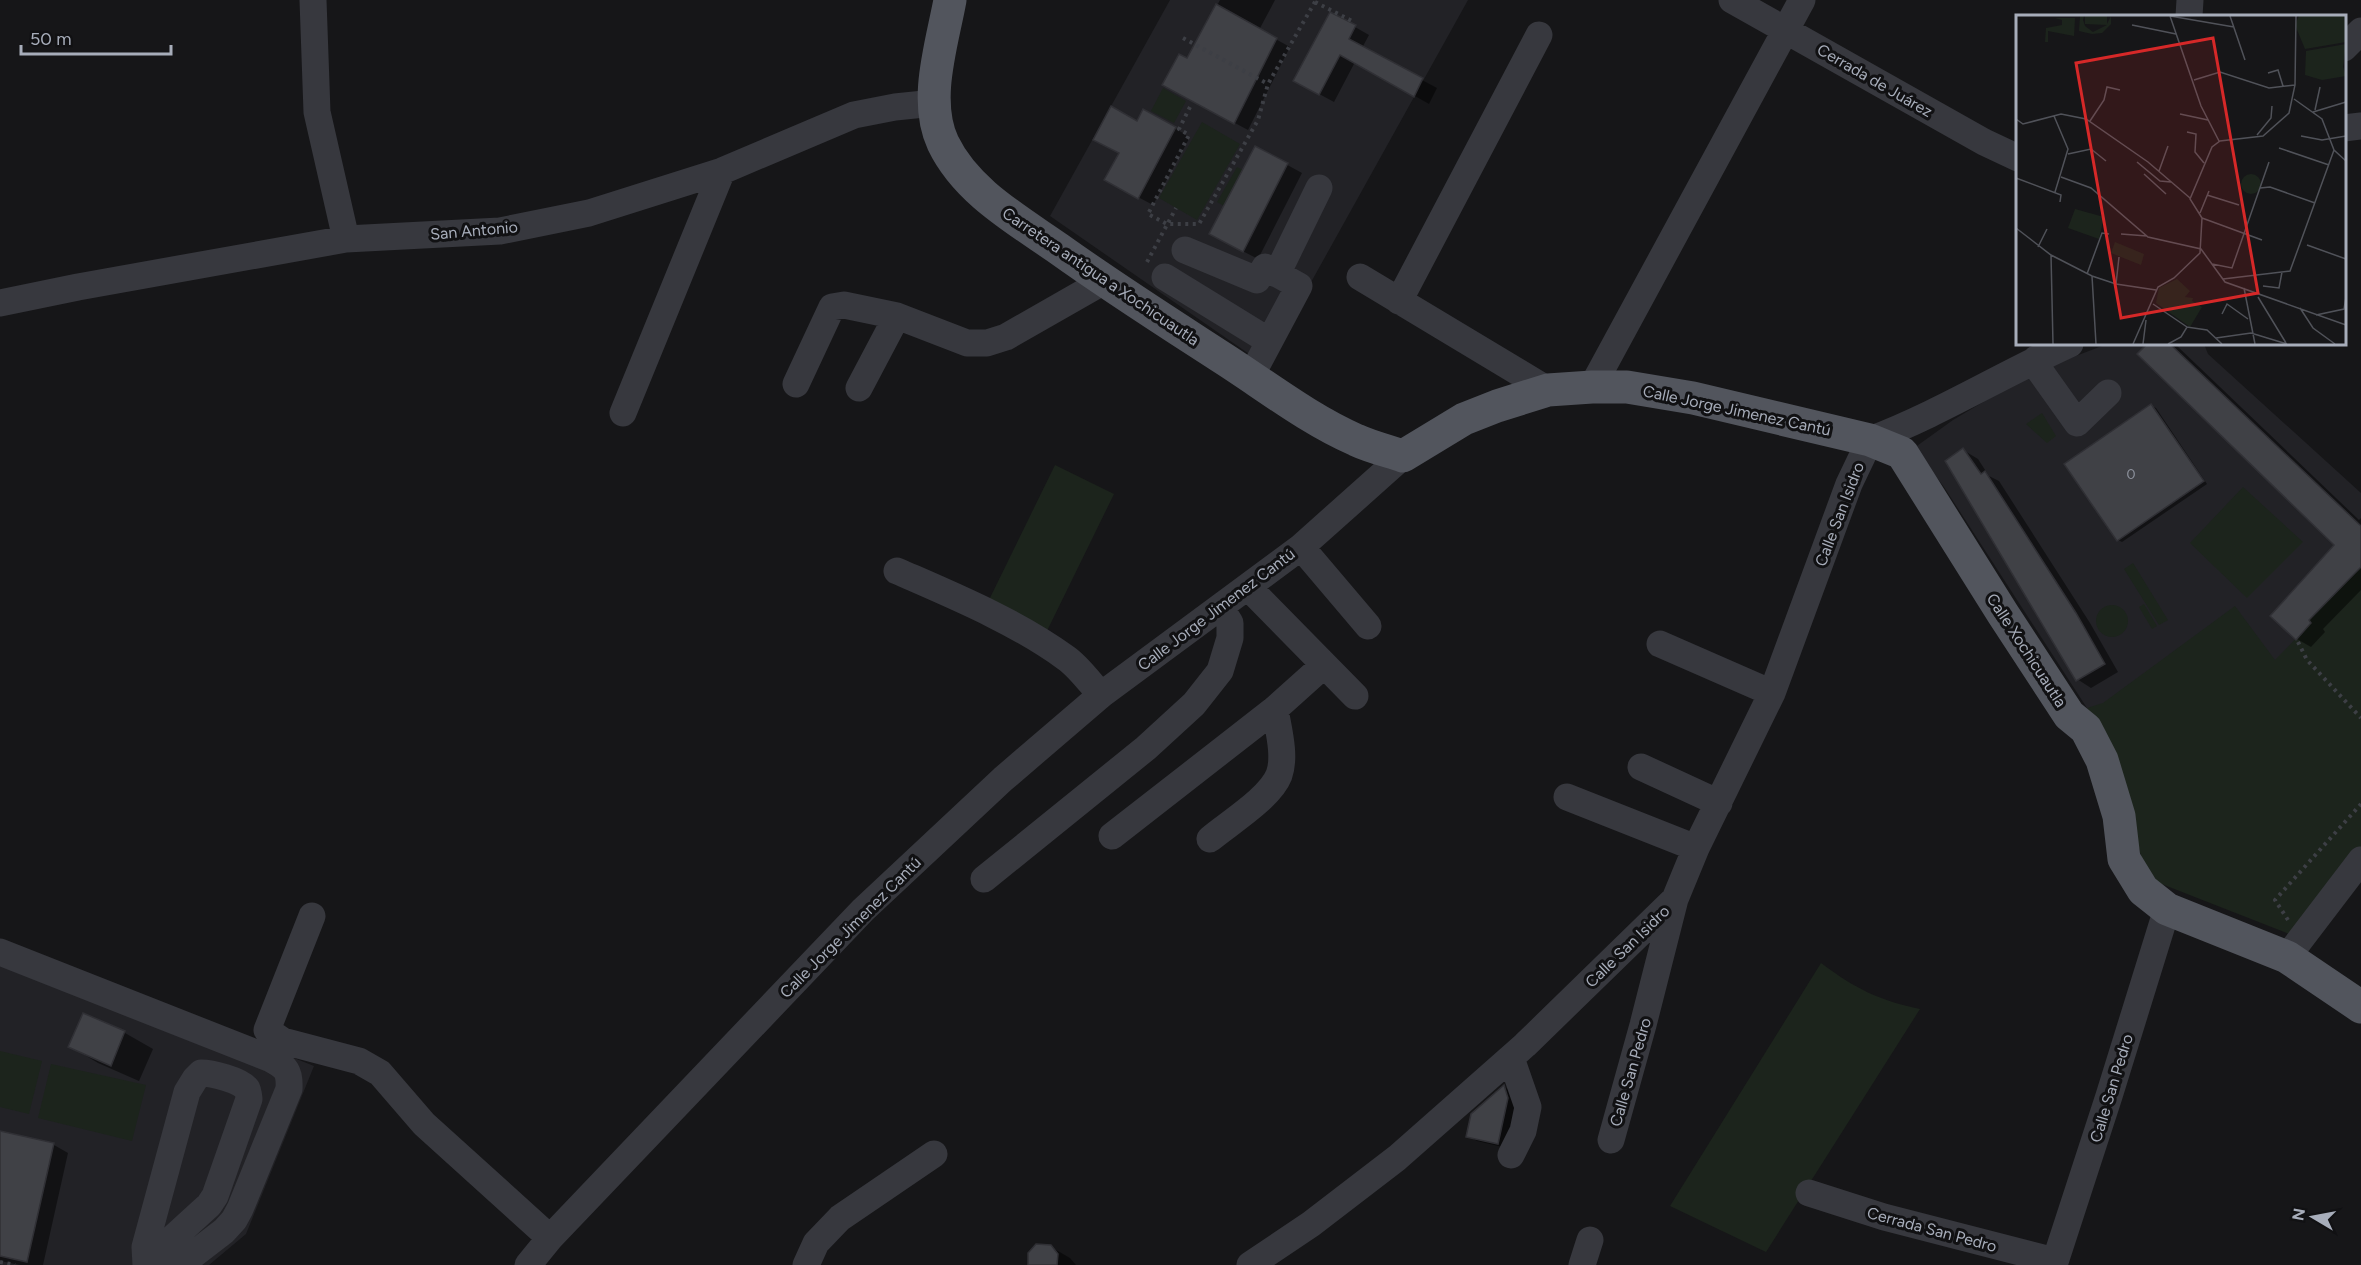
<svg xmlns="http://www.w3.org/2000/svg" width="2361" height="1265" font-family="Figtree,sans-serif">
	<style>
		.built { fill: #222226 }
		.green { fill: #1c241c }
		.shadow { fill: #0007 }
		.building { fill: #404146; stroke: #303035; stroke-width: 1.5 }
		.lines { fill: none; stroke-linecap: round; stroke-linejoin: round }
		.path { stroke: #3d3f45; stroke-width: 4; stroke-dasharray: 3 4.5; stroke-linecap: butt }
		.minor { stroke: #37383e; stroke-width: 27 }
		.major { stroke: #52555d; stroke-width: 33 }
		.labels { text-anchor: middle; stroke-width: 6; stroke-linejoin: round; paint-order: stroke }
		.number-label { font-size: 14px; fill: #8d929d }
		.street-label { font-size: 16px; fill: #a7adba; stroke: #111113 }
		.inset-road { fill: none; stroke: #505259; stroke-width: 1.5 }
		.view { fill: #d62828; fill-opacity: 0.15; stroke: #d62828; stroke-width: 3 }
		.inset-edge { fill: none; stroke: #a7adba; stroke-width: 3 }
	</style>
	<rect width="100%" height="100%" fill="#161618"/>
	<!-- built -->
	<path class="built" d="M1170,0H1468L1265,365L1050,216Z
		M2107,344H2204L2208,354L2361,493V851L2126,791L2107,739L1944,487L1914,448L1953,420L2010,386L2050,366Z
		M0,940L314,1066L246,1234L209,1265H0Z"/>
	<!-- green -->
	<path class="green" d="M1163,88L1186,101L1174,123L1151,111Z
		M1202,122L1240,144L1197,220L1159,198Z
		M1237,167L1243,170L1224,206L1217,202Z
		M2042,413L2056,436L2047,443L2026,424Z
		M1055,465L1114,494L1046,633L987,604Z
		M2243,487L2303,542L2247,598L2190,543Z
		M2133,563L2168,620L2159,625L2124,569Z
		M2361,567V851L2289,934L2154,881L2142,861L2126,791L2107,739L2087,708L2103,703L2235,606L2275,660L2311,623L2286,599L2296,588L2320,609Z
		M2144,604L2157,626L2152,629L2139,607Z
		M2096 621a16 16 0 1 1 32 0a16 16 0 1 1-32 0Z
		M1821,963C1856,989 1878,1000 1920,1009L1766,1252L1670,1206Z
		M0,1051L42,1061L29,1114L0,1107Z
		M51,1064L146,1085L132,1141L38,1118Z"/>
	<!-- shadow -->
	<path class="shadow" d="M1220,0H1275L1259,30L1290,47L1248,130L1177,92L1188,60Z
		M1355,27L1369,35L1362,48L1437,88L1429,104L1355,62L1334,102L1310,89Z
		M1144,111L1190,137L1153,205L1121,188L1138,123Z
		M1256,148L1302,173L1258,259L1225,242Z
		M2150,344H2175L2359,520L2361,518V590L2323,629L2325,632L2311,647L2297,639L2337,545L2139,354Z
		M2152,406L2156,408L2207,484L2122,542L2118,540Z
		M1963,450L1978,459L1989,476L1999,481L2090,623L2118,672L2091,688L2077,679Z
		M83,1015L125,1033L153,1049L139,1081L98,1063L70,1046Z
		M1504,1087L1513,1092L1517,1104L1507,1148L1477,1141L1468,1136Z
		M0,1132L54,1145L68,1153L43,1265H20L0,1261Z
		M1051,1247L1070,1258L1076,1265H1029Z"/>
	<!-- building -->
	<path class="building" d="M1216,4L1277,38L1234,124L1162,85L1179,54L1187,58Z
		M1330,12L1356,25L1349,39L1423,78L1414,97L1340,55L1319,95L1293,81Z
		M1111,106L1137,121L1143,109L1176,127L1138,199L1104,180L1119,153L1093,140Z
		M1255,146L1288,163L1243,252L1209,234Z
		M2147,344H2170L2361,526V567L2309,620L2311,623L2296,640L2270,616L2334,545L2137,354Z
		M2151,404L2204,481L2117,541L2064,464Z
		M1963,448L1981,474L1985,471L2076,613L2105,664L2076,681L1945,461Z
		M83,1013L125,1031L111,1066L68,1047Z
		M1504,1085L1508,1098L1498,1144L1466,1137L1471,1114Z
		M0,1131L54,1143L27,1262L0,1256Z
		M1036,1244L1051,1245L1058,1254L1057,1265H1028V1253Z"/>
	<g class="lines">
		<!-- path -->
		<path class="path" d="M1315,2L1354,22
			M1183,38L1268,84
			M1190,107L1179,129L1189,135L1148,214L1167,224H1199L1258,120L1268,84L1316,0
			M1147,262L1176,208
			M2298,642L2307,660L2361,718
			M2288,920L2275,900L2361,804
			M0,1262L15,1265"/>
		<!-- minor -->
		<path class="minor" d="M313,0L317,112L346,239
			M1732,0L1984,142L2018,158
			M2189,16L2190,0
			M2344,48L2361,31
			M2344,128L2361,126
			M1185,250L1257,280L1265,267L1299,286L1251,376
			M1277,274L1319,188
			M1165,277L1269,341
			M1360,277L1548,390
			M1399,301L1539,35
			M0,303L78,287L346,239L500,231L589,213L722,171L854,115L895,107L934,103
			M2036,359L2040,371L2077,423L2108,393
			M796,384L832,307L844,305L897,316L967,343H987L1006,337L1104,281
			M1592,387L1802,0
			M859,388L897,316
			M623,413L722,171
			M1301,547L1368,626
			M897,571C954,596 1015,621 1066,658C1079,667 1090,683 1101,695
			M1248,587L1355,696
			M1660,644L1772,693
			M1641,767L1719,803
			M1567,797L1696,848
			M1112,836L1275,709L1324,665
			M1210,839C1229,823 1270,798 1279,775C1286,756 1278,728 1275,709
			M984,879L1146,748L1194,704L1220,671L1230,638V623L1220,607
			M312,916L267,1030L283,1041L359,1061L380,1073L424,1124L550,1238
			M0,952L271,1059C286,1067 290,1071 289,1089L240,1209L234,1220L224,1231L180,1265
			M2287,957L2361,860
			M1611,1140L1643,1025L1675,899
			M1511,1155L1523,1131L1528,1107L1511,1058
			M1809,1193L1884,1217L2055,1261
			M146,1265L145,1247L187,1092L195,1079L201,1073C211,1073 241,1080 247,1089C248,1091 249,1098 249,1099L215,1196L209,1205L163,1247L161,1256L168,1265
			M528,1265L550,1238L863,910L1003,779L1101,695L1301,547L1403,456
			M806,1265L816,1243L840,1218L934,1154
			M1250,1265L1311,1224L1397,1158L1525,1045L1675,899L1696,848L1772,693L1849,484L1870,440C1939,414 2003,374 2070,344
			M1582,1265L1590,1240
			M2054,1265L2109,1096L2167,909"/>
		<!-- major -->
		<path class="major" d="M950,0C942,44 923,100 943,143C966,191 1016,219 1059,249C1112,287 1167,322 1221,357C1265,385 1308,419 1356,440C1371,447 1388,451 1403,456L1464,419L1497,406L1548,390L1592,387H1627L1693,398L1870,440L1902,453L2003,614L2069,715L2086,729L2102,760L2119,816L2124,859L2143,890L2167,909L2287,957L2361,1007"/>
	</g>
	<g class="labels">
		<!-- number labels -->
		<g class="number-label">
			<text x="2131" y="479">0</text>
		</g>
		<!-- street labels -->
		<g class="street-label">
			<text transform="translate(1875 80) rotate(30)" y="6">Cerrada de Juárez</text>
			<text transform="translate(474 230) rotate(-5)" y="6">San Antonio</text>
			<text transform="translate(1101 276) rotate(34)" y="6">Carretera antigua a Xochicuautla</text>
			<text transform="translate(1737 410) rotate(12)" y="6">Calle Jorge Jimenez Cantú</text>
			<text transform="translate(1839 514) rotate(-69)" y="6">Calle San Isidro</text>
			<text transform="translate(1216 609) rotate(-37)" y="6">Calle Jorge Jimenez Cantú</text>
			<text transform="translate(2027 650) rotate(57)" y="6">Calle Xochicuautla</text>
			<text transform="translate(850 927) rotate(-45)" y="6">Calle Jorge Jimenez Cantú</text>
			<text transform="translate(1627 946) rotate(-44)" y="6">Calle San Isidro</text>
			<text transform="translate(1630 1072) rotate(-74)" y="6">Calle San Pedro</text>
			<text transform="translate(2111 1088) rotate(-73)" y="6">Calle San Pedro</text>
			<text transform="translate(1932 1229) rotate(15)" y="6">Cerrada San Pedro</text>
		</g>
	</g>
	<!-- overview -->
	<g transform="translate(2016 15)">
		<rect width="330" height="330" fill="#161618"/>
		<path d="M64,1H68L67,5L69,11L77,17L91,10L69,9V1H91V9L95,1V9L86,18L76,19L63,16ZM283,1H330V27L289,34L279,10ZM39,3H59L58,21L32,16V27H29L30,13L46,10V5ZM330,29L327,52L330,61L306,65L289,60L290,36ZM225 169a10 10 0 1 1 20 0a10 10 0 1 1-20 0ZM59,194L88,202L83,224L52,213ZM99,227L128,239L125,250L95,238ZM161,264L174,276L169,282L177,283L176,286L186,292L174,312L140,288L143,273Z" fill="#1c241c"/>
		<path class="inset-road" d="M154,1L185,91L203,126M154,1L218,12M214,1L229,45M116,10L160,19M252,58L262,55L267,71M178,65L204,57L253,73L279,70M278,84L306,104L318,135L330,146M299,95L304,72M297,97L330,87M164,99L192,105M38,101L52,134L39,177M0,104L7,109L45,99L70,104L132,147L174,183M74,106L88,85L91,72L104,75M171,117L180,119L179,137L188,148M241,120L255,103L256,91M285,121L306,125L330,121M263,133L313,150M52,139L75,134L90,146M121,147L144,166L155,167M143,156L152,131M128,159L150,179M45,162L75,173L132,222L185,234L209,267L330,310M0,163L45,180L44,187M244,173L254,172L299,188M191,180L223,190M184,198L193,176M186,203L246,225M0,213L35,240L76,261L100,269L140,275M105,219L131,221M291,230L330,244M22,232L31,214M35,240L37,329M196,249L216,253L253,147M71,259L86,218L93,219M76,261L80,329M207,264L274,256L318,135M100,269L103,242M247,271L263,273L266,257M228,273L239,329M242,282L270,328M137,289L171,312M284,293L297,313L319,329M206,299L211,289L232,304M300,300L328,294L330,282M200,323L235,318L271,329M117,329L142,272L158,263L184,238L186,203L174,184L196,132L204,126L247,121L273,98L279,70L280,1M127,329L130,305M152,329L165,322L171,312L191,315L206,329"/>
		<path class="view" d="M197,23L242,278L105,303L60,48Z"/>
		<rect width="330" height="330" class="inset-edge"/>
	</g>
	<!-- north arrow -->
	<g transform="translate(2313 1217) rotate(280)" stroke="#111113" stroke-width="4.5" paint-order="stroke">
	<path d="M0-4.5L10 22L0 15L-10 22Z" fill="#a7adba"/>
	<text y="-9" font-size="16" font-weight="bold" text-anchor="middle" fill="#a7adba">N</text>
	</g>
	<!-- scale -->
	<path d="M21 45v9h150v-9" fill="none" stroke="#a7adba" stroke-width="3"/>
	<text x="30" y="45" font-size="18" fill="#a7adba" stroke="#111113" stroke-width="4.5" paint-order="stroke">50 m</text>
</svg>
